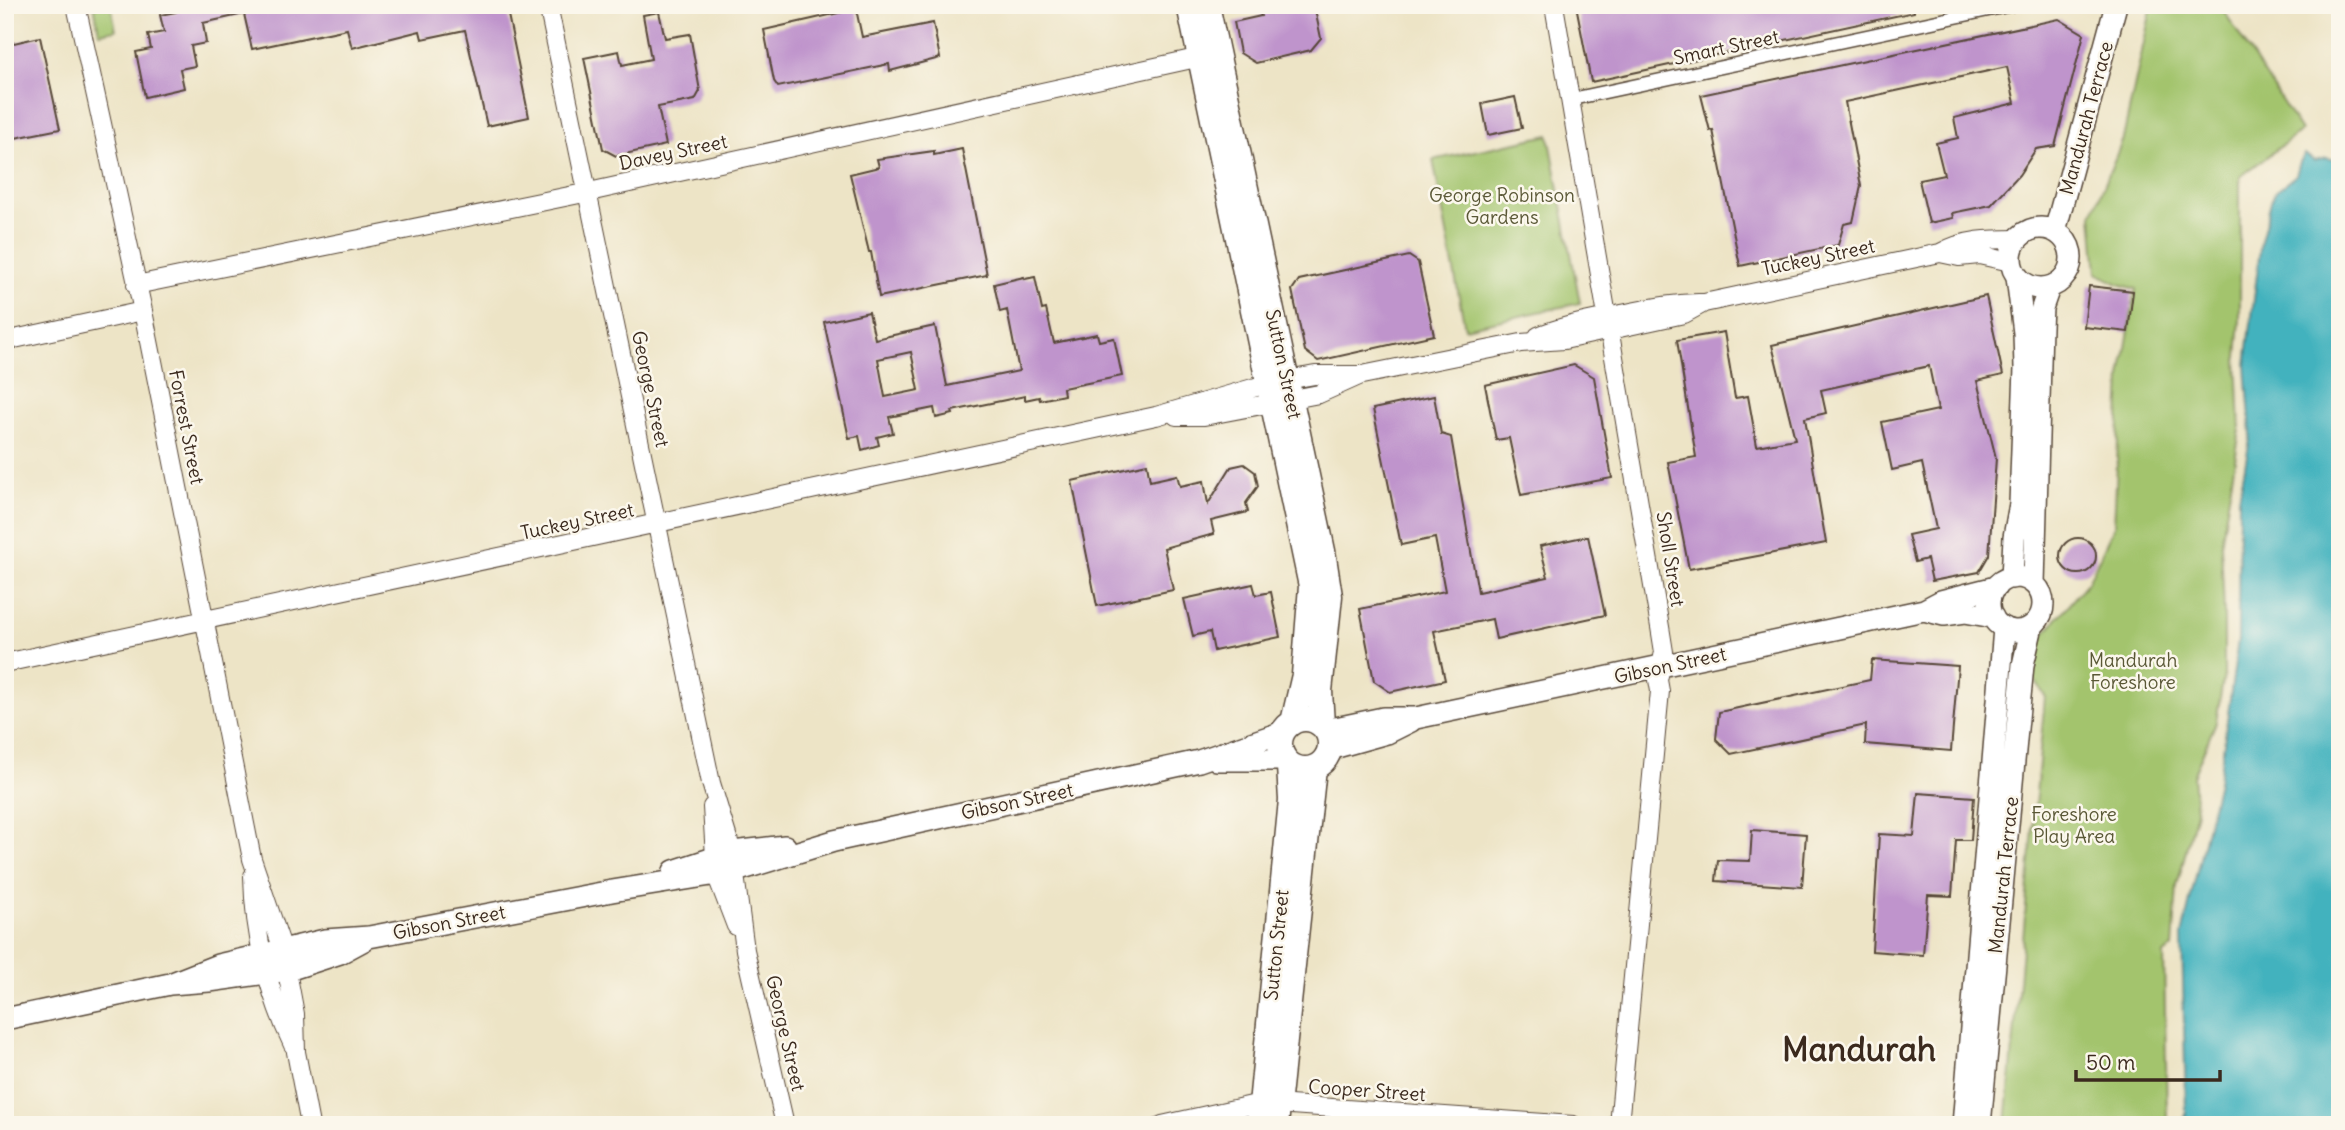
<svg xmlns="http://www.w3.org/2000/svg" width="2345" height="1130" font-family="Delius,sans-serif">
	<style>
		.green { fill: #a3c46d; stroke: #6f7746; stroke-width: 2 }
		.water { fill: #43b2be; stroke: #3f6e6e; stroke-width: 2 }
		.building { fill: #bf94cc; fill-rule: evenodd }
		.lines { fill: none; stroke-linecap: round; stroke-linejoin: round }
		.pedestrian-casing { stroke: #564637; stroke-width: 15 }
		.minor-casing { stroke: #564637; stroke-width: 20 }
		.tertiary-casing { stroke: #564637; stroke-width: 24 }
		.secondary-casing { stroke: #564637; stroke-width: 27 }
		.pedestrian { stroke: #fff; stroke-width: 12 }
		.minor { stroke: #fff; stroke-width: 18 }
		.tertiary { stroke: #fff; stroke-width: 21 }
		.secondary { stroke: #fff; stroke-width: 24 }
		.labels { text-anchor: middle; stroke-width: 5; stroke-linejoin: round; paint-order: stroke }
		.street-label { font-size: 19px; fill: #3b2a1e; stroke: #fbf7ec }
		.park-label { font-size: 19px; fill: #5a5836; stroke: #fbf7ec }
		.town-label { font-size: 33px; font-weight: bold; fill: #3b2a1e; stroke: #fbf7ec }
	</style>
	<rect width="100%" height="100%" fill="#fbf7ec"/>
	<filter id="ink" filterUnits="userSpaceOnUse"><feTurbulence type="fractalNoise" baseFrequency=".0143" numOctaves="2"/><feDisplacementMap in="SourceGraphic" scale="14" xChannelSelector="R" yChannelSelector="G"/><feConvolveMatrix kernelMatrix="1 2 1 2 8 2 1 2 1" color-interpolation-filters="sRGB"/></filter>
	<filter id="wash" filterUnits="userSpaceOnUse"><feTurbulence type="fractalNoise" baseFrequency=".00686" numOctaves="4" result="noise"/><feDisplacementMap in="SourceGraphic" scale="28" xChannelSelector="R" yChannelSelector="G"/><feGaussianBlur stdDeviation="1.57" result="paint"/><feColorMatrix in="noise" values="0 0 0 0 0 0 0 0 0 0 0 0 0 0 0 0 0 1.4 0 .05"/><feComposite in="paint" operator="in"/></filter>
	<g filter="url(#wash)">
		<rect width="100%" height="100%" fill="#ede4c6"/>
		<!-- green -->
		<path class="green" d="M94,5H111L116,30L99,33Z
			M2152,5H2220L2301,131L2240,177V320L2237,357L2240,430L2221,544L2224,612V675L2216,722L2193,776L2196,811L2177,886L2173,948L2164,954L2167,1120L2164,1125H2006L2045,696L2028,670L2038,641L2088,582L2114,527L2121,377L2136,289L2118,284L2097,273L2092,215L2123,139Z
			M1549,135L1580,303L1465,328L1433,160Z"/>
		<!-- water -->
		<path class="water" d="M2305,154L2314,161L2327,158L2340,161V1125H2183L2186,1114L2182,935L2220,773L2238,640L2239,498L2251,434L2246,365L2261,241L2271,201L2276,191L2296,175L2300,162Z"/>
		<g id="blocks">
			<!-- building -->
			<path class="building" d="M175,5H506L529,117L487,126L465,30L422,39L420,31L352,48L347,29L252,49L244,14L203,23L206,43L191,46L195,66L180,69L184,88L145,97L136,52L151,49L148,35L164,32L160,15L176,12Z
				M1258,5H1314L1321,38L1311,50L1256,63L1240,53L1234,22L1261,16Z
				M1576,5H1914V12L1591,82Z
				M856,9L862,37L933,23L940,58L890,71L889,64L778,87L774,81L764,30Z
				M659,12L665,38L690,34L700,91L695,100L658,107L666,145L616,156L603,149L584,58L619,51L622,65L651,59L643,15Z
				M2059,19L2084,34L2055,146L2036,149L2019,175L1991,205L1952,213L1953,218L1929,223L1919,180L1944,175L1936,143L1958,138L1954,118L2015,103L2007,67L1845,102L1861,186L1853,222L1844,224L1838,245L1740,266L1713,130L1710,131L1701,95Z
				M40,37L60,129L5,140V45Z
				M1515,97L1522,128L1488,135L1482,104Z
				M962,149L987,275L879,297L871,252H869L850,174L879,167L877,159L934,151V155Z
				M1409,256L1418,262L1434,335L1318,361L1305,351L1292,290L1299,280Z
				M1024,277L1025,279L1035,277L1042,310L1046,309L1054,343L1097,334L1099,341L1114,338L1122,376L1063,388L1064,395L1040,400L1039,397L1025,400V396L952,411L953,414L936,418L934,408L889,417L893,433L877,437L879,445L862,450L859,436L849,438L824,322L869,312L875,339L935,326L947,386L1019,371L1007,310L1000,312L994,284ZM911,352L919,390L885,397L878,359Z
				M2089,286L2133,291L2128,332L2084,327Z
				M1986,296L2003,375L1977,381L1996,458L1989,555L1979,572L1932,581L1927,559L1915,562L1908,535L1936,529L1922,463L1892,470L1882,422L1938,410L1929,366L1821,390L1826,413L1805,418L1826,543L1689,569L1668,462L1696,457L1677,340L1724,332L1735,398L1748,396L1757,446L1795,439L1772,345Z
				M1574,365L1594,377L1612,478L1521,495L1509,438L1496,440L1485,385Z
				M1434,396L1441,434L1451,437L1478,592L1548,577L1540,546L1588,536L1605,615L1496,639L1492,619L1434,631L1445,680L1390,692L1374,681L1360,609L1445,591L1435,538L1401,545L1373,409Z
				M1147,464L1150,481L1177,475L1180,486L1204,481L1208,504L1231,467L1244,464L1255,472L1258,486L1246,503L1248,512L1211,521L1214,534L1164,548L1173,590L1097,606L1072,481Z
				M2060 556a18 18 0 1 1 36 0a18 18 0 1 1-36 0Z
				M1253,584L1256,595L1271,592L1280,637L1214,651L1210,632L1193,636L1184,599Z
				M1872,660L1958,666L1951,751L1865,744L1866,725L1731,754L1716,739L1719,712L1870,680Z
				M1918,793L1974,797L1971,840H1956L1952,896L1928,895L1923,955L1872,951L1879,834L1914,836Z
				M1752,830L1806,834L1802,887L1716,881L1718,860L1750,861Z"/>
		</g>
	</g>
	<g filter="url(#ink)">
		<use href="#blocks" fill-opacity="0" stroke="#564637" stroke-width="2"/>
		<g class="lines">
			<!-- pedestrian casing -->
			<g class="pedestrian-casing">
				<path id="pedestrian" d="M1572,99L2012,5"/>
			</g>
			<!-- minor casing -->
			<g class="minor-casing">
				<path id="minor" d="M76,5L143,311L252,859L283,950L295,1014L296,1052L310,1125
					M548,5L711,783L732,852L745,950L785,1125
					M1554,5L1660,627L1664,652L1658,680L1660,691L1619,1125
					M1940,253L1959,257L1979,255L2011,262
					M136,285L589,192L1210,55
					M1538,336C1564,325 1590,321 1617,315C1647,309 1674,302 1704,303L1940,253C1965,239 1990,239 2018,239
					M5,341L143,311
					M1176,416H1204L1319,394L1359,376
					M5,663L1156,416L1270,383L1315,375H1362L1521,343L1564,340L1684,314L1704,303
					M712,807L716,874L736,926
					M253,876C254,933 268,993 293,1045
					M1162,1125L1261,1103L1573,1125"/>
			</g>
			<!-- tertiary casing -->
			<g class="tertiary-casing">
				<path id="tertiary" d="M2011 258a30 30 0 1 1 60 0a30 30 0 1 1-60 0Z
					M2055,231L2116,5
					M1989 604a27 27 0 1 1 54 0a27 27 0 1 1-54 0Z
					M2012,578L2014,537L2020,504L2025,368L2024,333L2017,277
					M2034,584L2041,327L2042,308L2049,288
					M1924,610L1944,615L1965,612L1993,617
					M1326,730L1383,718H1416L1924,610L1941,601L1996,587
					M1330,749L1387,733L1411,721
					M1217,760H1285
					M674,871L732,852L785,846
					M170,984L218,965L325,940L369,937L612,891L736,871L834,841L1199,761L1283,732
					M5,1019L170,984L209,981L288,970L340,953L364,940
					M1963,1125L2004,628
					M1980,1125L2023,665L2032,626"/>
			</g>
			<!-- secondary casing -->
			<g class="secondary-casing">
				<path id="secondary" d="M1189,5L1311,586L1304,675L1293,722
					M1207,5L1323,551L1330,596L1320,691L1322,725
					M1280 744a25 25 0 1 1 50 0a25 25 0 1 1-50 0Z
					M1259,1125L1291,800L1289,766
					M1276,1125L1314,768"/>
			</g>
			<!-- pedestrian -->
			<use href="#pedestrian" class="pedestrian"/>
			<!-- minor -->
			<use href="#minor" class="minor"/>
			<!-- tertiary -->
			<use href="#tertiary" class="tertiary"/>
			<!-- secondary -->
			<use href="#secondary" class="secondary"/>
		</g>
	</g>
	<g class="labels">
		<!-- street labels -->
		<g class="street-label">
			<text transform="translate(1726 47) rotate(-12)" y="7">Smart Street</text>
			<text transform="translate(2086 118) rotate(-75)" y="7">Mandurah Terrace</text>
			<text transform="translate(673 152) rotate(-12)" y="7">Davey Street</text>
			<text transform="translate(1818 257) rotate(-12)" y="7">Tuckey Street</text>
			<text transform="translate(1284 364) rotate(78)" y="7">Sutton Street</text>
			<text transform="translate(651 389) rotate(78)" y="7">George Street</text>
			<text transform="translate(187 427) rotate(79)" y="7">Forrest Street</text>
			<text transform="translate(577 521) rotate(-12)" y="7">Tuckey Street</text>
			<text transform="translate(1671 559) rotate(81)" y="7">Sholl Street</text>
			<text transform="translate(1670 665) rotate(-12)" y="7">Gibson Street</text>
			<text transform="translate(1017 801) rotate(-12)" y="7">Gibson Street</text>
			<text transform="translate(2003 875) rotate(-84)" y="7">Mandurah Terrace</text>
			<text transform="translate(449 922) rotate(-11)" y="7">Gibson Street</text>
			<text transform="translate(1276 945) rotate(-84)" y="7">Sutton Street</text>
			<text transform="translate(786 1033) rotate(77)" y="7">George Street</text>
			<text transform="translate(1367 1090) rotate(4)" y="7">Cooper Street</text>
		</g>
		<!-- park labels -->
		<g class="park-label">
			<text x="1502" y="202">George Robinson<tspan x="1502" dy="22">Gardens</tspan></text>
			<text x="2133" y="667">Mandurah<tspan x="2133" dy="22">Foreshore</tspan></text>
			<text x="2074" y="821">Foreshore<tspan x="2074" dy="22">Play Area</tspan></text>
		</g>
		<!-- town labels -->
		<g class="town-label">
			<text x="1859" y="1061">Mandurah</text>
		</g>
	</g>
	<!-- margin -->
	<rect width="2345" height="1130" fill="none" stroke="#fbf7ec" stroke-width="28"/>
	<!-- scale -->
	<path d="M2076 1070v10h144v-10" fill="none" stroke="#3b2a1e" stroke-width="3.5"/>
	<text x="2086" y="1070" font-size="21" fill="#3b2a1e" stroke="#fbf7ec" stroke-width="5" paint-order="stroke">50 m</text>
</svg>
